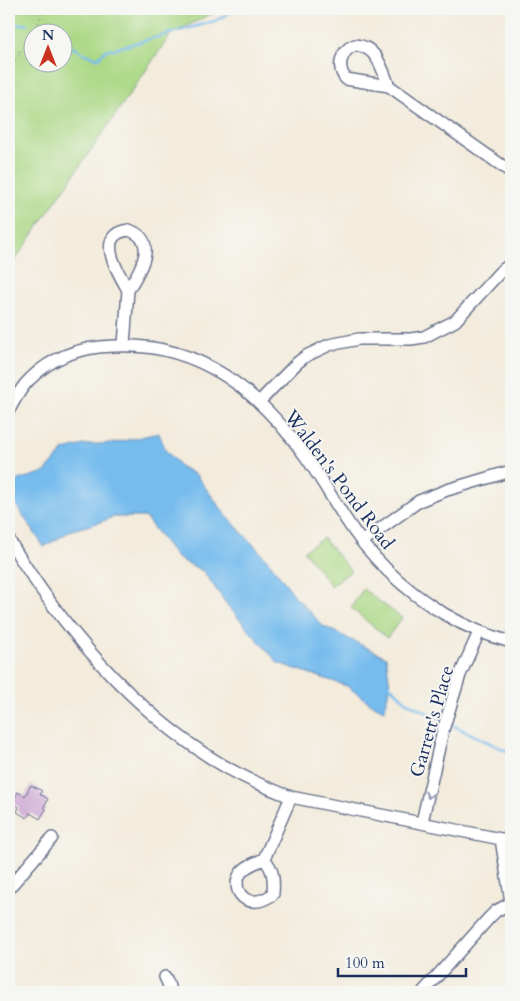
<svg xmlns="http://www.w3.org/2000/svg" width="520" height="1001" font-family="Cardo,serif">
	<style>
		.green { fill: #abd885; stroke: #638472; fill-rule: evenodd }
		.water { fill: #76bced; stroke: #4876a6 }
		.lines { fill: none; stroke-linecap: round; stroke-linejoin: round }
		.stream { stroke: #76bced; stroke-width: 2.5 }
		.building { fill: #cca4d3 }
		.minor-casing { stroke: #67718a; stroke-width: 14 }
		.path { stroke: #67718a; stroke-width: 1; stroke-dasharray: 1 4; stroke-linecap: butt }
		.minor { stroke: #fff; stroke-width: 11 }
		.oneway { stroke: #8d97ae }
		.labels { text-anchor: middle; stroke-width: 4; stroke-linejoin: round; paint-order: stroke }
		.street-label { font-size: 19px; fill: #1b2f5e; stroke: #f6f6f2 }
	</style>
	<rect width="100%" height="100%" fill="#f6f6f2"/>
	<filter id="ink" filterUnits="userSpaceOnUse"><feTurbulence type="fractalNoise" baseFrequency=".02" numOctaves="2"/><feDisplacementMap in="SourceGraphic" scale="10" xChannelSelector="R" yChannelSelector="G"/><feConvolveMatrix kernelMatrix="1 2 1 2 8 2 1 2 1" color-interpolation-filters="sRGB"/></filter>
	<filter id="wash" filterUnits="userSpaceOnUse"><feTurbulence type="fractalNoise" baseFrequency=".0096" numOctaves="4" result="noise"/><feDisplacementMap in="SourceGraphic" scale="20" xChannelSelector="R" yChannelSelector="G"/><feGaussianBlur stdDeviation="1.12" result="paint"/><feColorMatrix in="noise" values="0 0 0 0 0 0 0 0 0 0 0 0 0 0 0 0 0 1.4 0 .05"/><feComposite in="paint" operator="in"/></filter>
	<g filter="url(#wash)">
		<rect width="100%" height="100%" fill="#f3ebdb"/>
		<!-- green -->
		<path class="green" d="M9,9H221L171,34L9,269ZM32,32H62V62H32Z
			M323,538L351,571L331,586L304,551Z
			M363,589L402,618L387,638L351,608Z"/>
		<!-- water -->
		<path class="water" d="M159,433L166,451L181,467L196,475L226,515L271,564L295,596L323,626L386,657L390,686L384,710L370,703L347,686L278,663L228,606L203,571L177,558L145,517H113L101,522L72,530L44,547L10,496L18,480L45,472L64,450L84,445L114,443Z"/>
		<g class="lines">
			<!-- stream -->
			<path class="stream" d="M9,21L13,25L27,24
				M44,26L54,32
				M62,48H76L82,53L98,58L107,49H114L215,21L237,9
				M389,685L408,703L442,720
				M450,724L511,753"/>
		</g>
		<g id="blocks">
			<!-- building -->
			<path class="building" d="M31,785L42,791L40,794L48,799L44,807L46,809L40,819L30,813L27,818L17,812L19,807L12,803L18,792L25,796Z"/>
		</g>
	</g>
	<g filter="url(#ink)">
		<use href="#blocks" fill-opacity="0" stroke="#67718a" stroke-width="1"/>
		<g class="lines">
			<!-- minor casing -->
			<g class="minor-casing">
				<path id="minor" d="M355,45C377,46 382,69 389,86L346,79C336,67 341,50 355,45Z
					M389,86L511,172
					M129,230C160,241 139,272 128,290C119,274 93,234 129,230Z
					M124,345L128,290
					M259,402L297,363L306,356L329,345L359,339H411L424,337L455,321L500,272L511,264
					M9,410C15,399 21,387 30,379C52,357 82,347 113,346C198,341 259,391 306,457C320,477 332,498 345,518C357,537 372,555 388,571C422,604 465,630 511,642
					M9,540C61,626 132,710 219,763C242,777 267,788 291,797L501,839H511
					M363,541L419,501L447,490L511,471
					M422,822L443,730L460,675L479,632
					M501,839L511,902
					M264,859C274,869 274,881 273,894C244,916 225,883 246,868C251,864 258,862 264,859L291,797
					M9,888L52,838
					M165,977L168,983L170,992
					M423,992L489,918L496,911L511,903"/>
			</g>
			<!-- path -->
			<path class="path" d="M105,9L113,12L159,9
				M34,32L42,14L49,9
				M9,51L21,52
				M9,68L30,41L32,36"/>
			<!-- minor -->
			<use href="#minor" class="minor"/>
		</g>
		<!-- one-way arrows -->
		<defs><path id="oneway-chevron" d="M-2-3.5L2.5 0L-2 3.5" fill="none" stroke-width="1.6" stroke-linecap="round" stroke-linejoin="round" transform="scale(1.25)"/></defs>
		<use class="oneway" href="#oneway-chevron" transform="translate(429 795) rotate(103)"/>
	</g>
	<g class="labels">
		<!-- street labels -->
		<g class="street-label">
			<text transform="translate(340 479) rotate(53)" y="7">Walden's Pond Road</text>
			<text transform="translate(431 721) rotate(-74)" y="7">Garrett's Place</text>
		</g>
	</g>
	<!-- margin -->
	<rect width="520" height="1001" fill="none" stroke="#f6f6f2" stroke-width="30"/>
	<!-- north arrow -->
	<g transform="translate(48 48)"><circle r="24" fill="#f6f6f2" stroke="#9ea6b7"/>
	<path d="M0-4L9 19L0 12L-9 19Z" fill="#c8321e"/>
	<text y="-8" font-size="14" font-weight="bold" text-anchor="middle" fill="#1b2f5e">N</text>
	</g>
	<!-- scale -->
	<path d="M338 968v8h128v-8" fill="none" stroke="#1b2f5e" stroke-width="2.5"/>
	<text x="345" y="968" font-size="15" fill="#1b2f5e" stroke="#f6f6f2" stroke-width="4" paint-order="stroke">100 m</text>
</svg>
